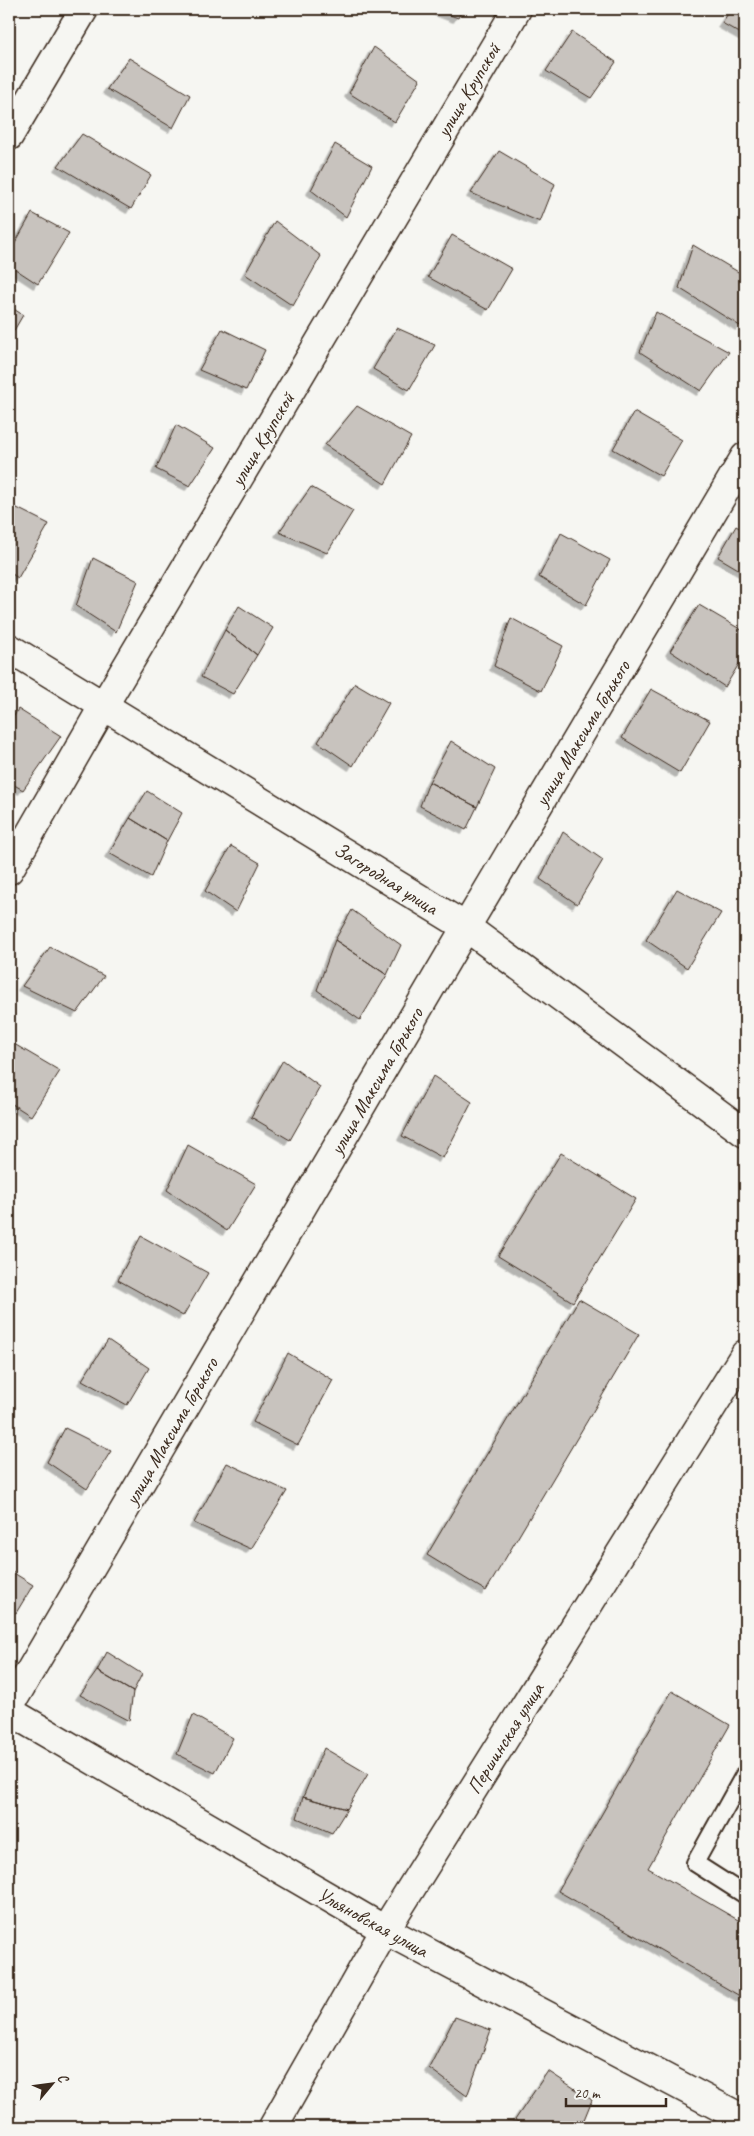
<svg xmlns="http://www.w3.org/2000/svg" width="754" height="2136" font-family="Caveat,sans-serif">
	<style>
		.building { fill: #c8c3be; stroke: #3b2a1e; filter: url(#shadow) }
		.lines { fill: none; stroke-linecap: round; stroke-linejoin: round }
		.lane-casing { stroke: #3b2a1e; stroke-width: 20 }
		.street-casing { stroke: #3b2a1e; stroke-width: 31 }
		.secondary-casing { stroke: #3b2a1e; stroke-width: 31 }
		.lane { stroke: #f6f6f2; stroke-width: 16 }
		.street { stroke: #f6f6f2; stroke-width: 28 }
		.secondary { stroke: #f6f6f2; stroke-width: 28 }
		.labels { text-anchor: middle; stroke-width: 4; stroke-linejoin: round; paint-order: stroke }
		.street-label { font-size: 20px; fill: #3b2a1e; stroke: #f6f6f2 }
	</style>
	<defs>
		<filter id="shadow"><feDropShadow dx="-4.5" dy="4.5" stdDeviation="0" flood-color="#0004"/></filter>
	</defs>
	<rect width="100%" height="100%" fill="#f6f6f2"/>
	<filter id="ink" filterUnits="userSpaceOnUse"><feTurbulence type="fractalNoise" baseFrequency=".02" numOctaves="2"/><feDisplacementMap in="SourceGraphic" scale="10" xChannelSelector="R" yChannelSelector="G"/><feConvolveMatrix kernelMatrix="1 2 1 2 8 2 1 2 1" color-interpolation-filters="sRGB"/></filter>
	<g filter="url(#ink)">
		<!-- building -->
		<path class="building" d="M434,9H463L458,18Z
			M731,9H745V36L722,23Z
			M572,32L616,62L591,98L546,71Z
			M374,47L420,80L395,122L349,93Z
			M129,58L190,95L173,128L107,89Z
			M82,134L151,175L131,209L58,166Z
			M335,144L372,166L346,217L311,190Z
			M499,151L555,184L540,222L471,193Z
			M32,213L69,233L38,284L9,265V254Z
			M275,221L321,256L293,306L245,274Z
			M452,235L512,269L488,310L428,277Z
			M693,245L745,276V317L740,326L679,288Z
			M9,306L23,315L9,339Z
			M656,312L729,352L701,391L640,352Z
			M397,328L435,345L409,390L373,369Z
			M222,329L265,350L246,390L199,370Z
			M357,406L411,437L385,484L325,445Z
			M634,412L682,440L661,476L613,449Z
			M176,425L215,448L190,486L156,469Z
			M311,487L353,511L327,553L279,532Z
			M11,505L49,524L18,578L9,572V509Z
			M736,526L745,531V573L718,557Z
			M561,533L610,560L586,605L539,577Z
			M93,558L138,581L116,632L76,606Z
			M699,605L745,632V654L725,687L670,651Z
			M239,606L273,628L257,655L225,630Z
			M511,618L563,646L541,691L494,666Z
			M225,630L257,655L233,694L201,677Z
			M355,683L389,703L353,766L318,742Z
			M651,689L710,721L680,773L622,738Z
			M18,709L61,736L23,790L9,782V725Z
			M451,741L495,769L477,807L429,782Z
			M429,782L477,807L466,830L420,806Z
			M147,791L182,813L167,841L130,818Z
			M130,818L167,841L151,877L109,853Z
			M563,832L603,860L577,904L540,879Z
			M231,846L260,863L236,912L205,891Z
			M677,889L721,913L687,968L646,940Z
			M352,910L401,945L387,975L335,940Z
			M335,940L387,975L360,1020L317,990Z
			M50,947L104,976L77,1013L22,986Z
			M9,1041L60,1071L31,1116L9,1102Z
			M283,1060L320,1087L290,1140L251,1117Z
			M433,1076L472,1102L443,1158L402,1136Z
			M188,1145L256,1184L227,1231L167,1190Z
			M561,1153L636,1199L573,1302L498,1256Z
			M141,1236L208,1273L183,1316L118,1280Z
			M579,1299L639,1334L486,1591L427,1555Z
			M108,1340L149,1368L127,1405L82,1380Z
			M288,1353L333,1380L298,1445L253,1422Z
			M65,1428L111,1451L87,1489L47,1462Z
			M227,1463L287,1491L251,1549L194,1523Z
			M9,1570L33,1585L16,1613L9,1610Z
			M107,1652L142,1674L133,1692L97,1671Z
			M97,1671L133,1692L129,1721L80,1695Z
			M672,1691L730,1725L648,1868L745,1924V1999L558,1891Z
			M193,1715L233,1738L215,1773L177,1754Z
			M324,1748L368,1774L347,1809L303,1797Z
			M303,1797L347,1809L332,1833L297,1818Z
			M455,2017L491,2030L467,2096L429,2068Z
			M548,2071L592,2100L581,2127H526L515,2120Z"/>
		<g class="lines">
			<!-- lane casing -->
			<g class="lane-casing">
				<path id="lane" d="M745,1773L695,1863L745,1895"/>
			</g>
			<!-- street casing -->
			<g class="street-casing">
				<path id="street" d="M9,136L84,9
					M9,648L466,927L745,1133
					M9,870L104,705L517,9
					M9,1707L466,927L745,457
					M9,1711L385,1930L745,2120"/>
			</g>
			<!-- secondary casing -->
			<g class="secondary-casing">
				<path id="secondary" d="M273,2127L385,1930L745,1354"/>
			</g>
			<!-- lane -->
			<use href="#lane" class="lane"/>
			<!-- street -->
			<use href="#street" class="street"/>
			<!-- secondary -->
			<use href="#secondary" class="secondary"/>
		</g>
	</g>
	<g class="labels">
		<!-- street labels -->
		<g class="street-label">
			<text transform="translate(468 90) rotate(-59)" y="7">улица Крупской</text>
			<text transform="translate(262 439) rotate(-59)" y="7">улица Крупской</text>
			<text transform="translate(582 733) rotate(-59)" y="7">улица Максима Горького</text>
			<text transform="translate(386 878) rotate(32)" y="7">Загородная улица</text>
			<text transform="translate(376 1081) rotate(-60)" y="7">улица Максима Горького</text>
			<text transform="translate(171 1431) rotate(-60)" y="7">улица Максима Горького</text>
			<text transform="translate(505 1738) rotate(-58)" y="7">Першинская улица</text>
			<text transform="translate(373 1922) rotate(29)" y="7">Ульяновская улица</text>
		</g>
	</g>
	<!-- margin -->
	<rect width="754" height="2136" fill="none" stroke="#f6f6f2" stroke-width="30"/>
	<rect x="15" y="15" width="724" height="2106" fill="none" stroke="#3b2a1e" stroke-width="2" filter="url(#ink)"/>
	<!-- north arrow -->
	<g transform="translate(52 2084) rotate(61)" stroke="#f6f6f2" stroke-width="4" paint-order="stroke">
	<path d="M0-4L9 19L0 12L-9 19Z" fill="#3b2a1e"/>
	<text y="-8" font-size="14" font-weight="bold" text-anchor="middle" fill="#3b2a1e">С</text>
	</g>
	<!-- scale -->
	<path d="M566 2098v8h100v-8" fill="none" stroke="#3b2a1e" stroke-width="2.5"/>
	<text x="574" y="2098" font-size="15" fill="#3b2a1e" stroke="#f6f6f2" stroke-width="4" paint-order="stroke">20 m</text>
</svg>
